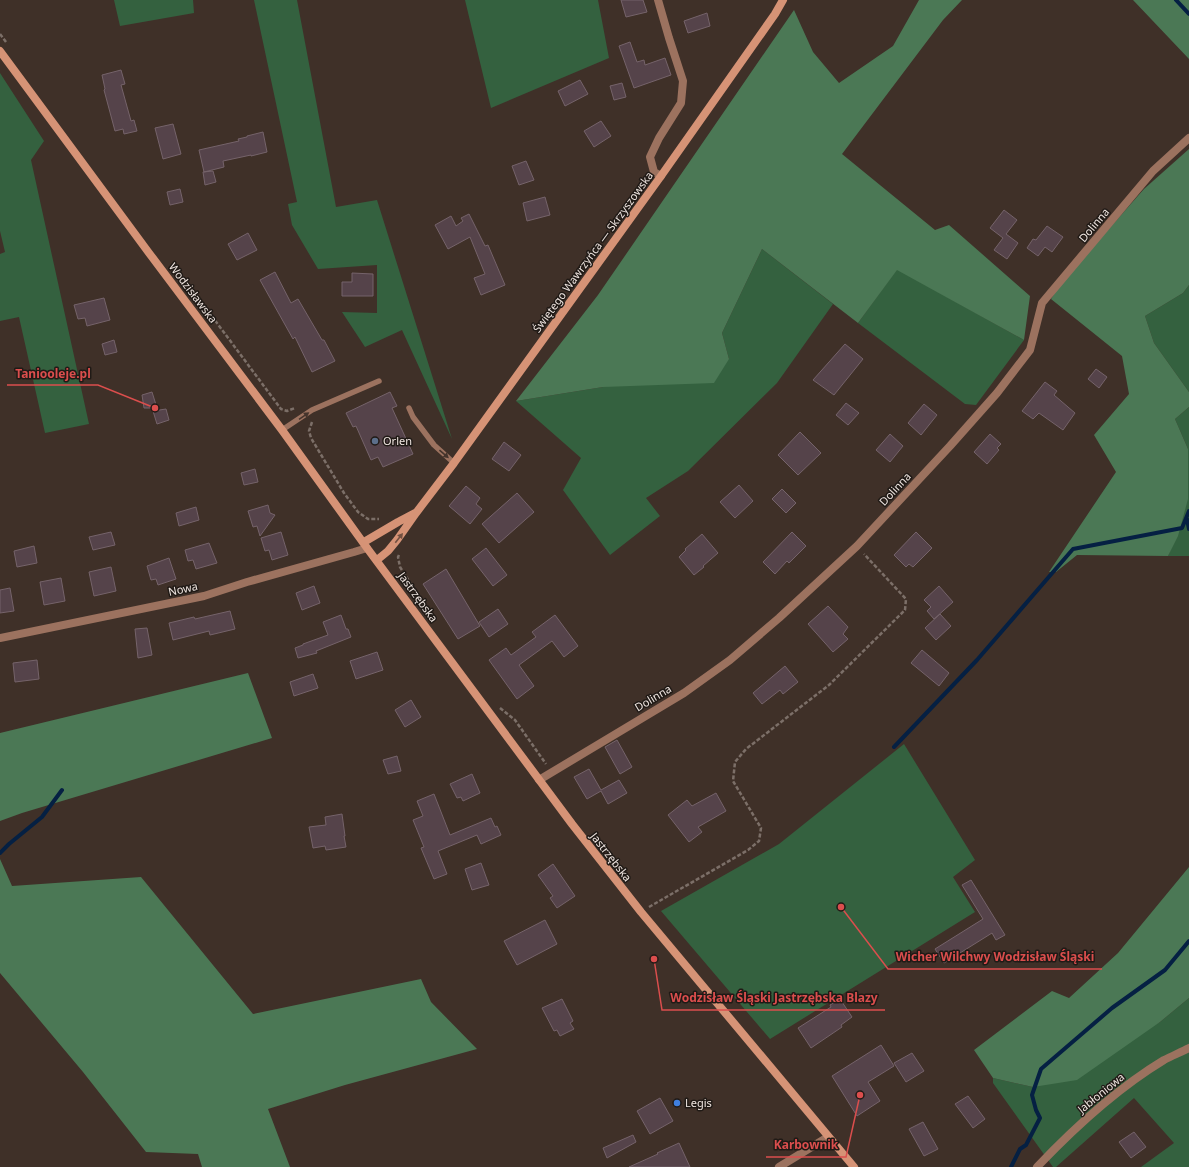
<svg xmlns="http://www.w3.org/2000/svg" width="1189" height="1167" font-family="'Noto Sans',sans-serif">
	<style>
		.green { fill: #34613f }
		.forest { fill: #4b7855 }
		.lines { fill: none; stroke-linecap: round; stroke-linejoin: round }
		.stream { stroke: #052043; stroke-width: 4 }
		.building { fill: #55434a; stroke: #75636a }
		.path { stroke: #7c6f68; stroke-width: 2.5; stroke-dasharray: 4 2; stroke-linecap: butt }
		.lane { stroke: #9c725f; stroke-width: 5.5 }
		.street { stroke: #9c725f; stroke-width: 8 }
		.secondary { stroke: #d69376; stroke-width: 8 }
		.oneway { fill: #45342c }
		.oneway2 { fill: #725041 }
		.service-dot { fill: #5c6f8a; stroke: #201a16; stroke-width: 1.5 }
		.shop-dot { fill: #3f7fe0; stroke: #201a16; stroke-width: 1.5 }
		.labels { text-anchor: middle; stroke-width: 3; stroke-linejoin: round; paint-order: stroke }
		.street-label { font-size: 11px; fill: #f0e6e1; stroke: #201a16 }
		.poi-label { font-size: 11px; fill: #f0e6e1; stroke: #201a16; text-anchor: start }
		.leader { fill: none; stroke: #db4e4d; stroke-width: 1.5 }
		.callout-dot { fill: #db4e4d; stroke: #201a16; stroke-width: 1.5 }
		.callout-label { font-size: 12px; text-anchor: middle; font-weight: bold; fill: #db4e4d; stroke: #201a16; stroke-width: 3; stroke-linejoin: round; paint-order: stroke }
	</style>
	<rect width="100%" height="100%" fill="#3f3028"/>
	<!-- green -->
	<path class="green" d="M114,0H193L194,13L120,26Z
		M254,0H297L336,207L377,200L452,439L402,330L365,347L342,312L377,313V265L318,269L292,225L288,204L297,202Z
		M465,0H598L609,58L491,108Z
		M0,73L44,141L31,160L89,424L45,433L19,317L0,321V254L5,252L0,231Z
		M762,249L833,304L777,383L688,471L646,498L660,516L610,555L563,490L581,458L516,401L603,387L729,359L722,333Z
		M897,269L1024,340L976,405L965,404L858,323Z
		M1189,285V392L1154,343L1145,316L1183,293Z
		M1189,407V556H1168L1175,539L1188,449L1175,419Z
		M904,744L975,860L953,877L975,912L770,1039L661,911L779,844Z
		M1189,998V1167H1141L1174,1143L1134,1098L1056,1167H1053L993,1083V1078L1033,1087L1160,1022Z"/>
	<!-- forest -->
	<path class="forest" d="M919,0H962L943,20L842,154L935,230L949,225L1030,296L1024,340L897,270L858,323L762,249L722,333L729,359L714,383L603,387L516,401L598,295L794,10L813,52L839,83L893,46Z
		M1133,0H1189V59Z
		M1189,149V285L1183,293L1145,316L1154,343L1189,392V407L1175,419L1188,449V499L1178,536L1168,556L1077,555L1056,572H1049L1116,472L1094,435L1129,394L1122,356L1051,299L1056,291L1093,247L1144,189Z
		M248,673L272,738L22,813L0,821V733Z
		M0,859L12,886L141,877L253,1014L421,979L431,1002L477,1049L345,1085L268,1109L290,1167H202L198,1154L146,1152L83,1072L0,973Z
		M1189,867V998L1160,1022L1077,1080L1033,1087L993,1078L974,1050L1052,991L1069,998L1118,953Z"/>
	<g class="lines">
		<!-- stream -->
		<path class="stream" d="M1176,0L1189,14
			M1187,519L1189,529
			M894,747L977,660L1073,549L1182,528L1189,511
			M0,853L9,844L42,817L62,790
			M1011,1167L1020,1149L1026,1145L1040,1118L1036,1110L1032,1095L1041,1069L1112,1008L1165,970L1189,941"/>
	</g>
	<!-- building -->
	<path class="building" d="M621,0H643L647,12L626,17Z
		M707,13L710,26L688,33L684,21Z
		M630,42L637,62L644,60L645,65L665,58L671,75L634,88L619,46Z
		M121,70L125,84L121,85L131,121L134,120L137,131L124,134L123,129L115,131L104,90L105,89L102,75Z
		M580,80L588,94L565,106L558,91Z
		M622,83L626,97L614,100L610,86Z
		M601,121L611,136L594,147L584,131Z
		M173,124L181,154L163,159L155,128Z
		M263,132L267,152L251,156V155L223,161L224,167L204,172L199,150L239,141L238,139L247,137V136Z
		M526,161L534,180L519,185L512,166Z
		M213,171L216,182L205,185L203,172Z
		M180,189L183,202L170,205L167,192Z
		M545,197L550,215L527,221L523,203Z
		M1004,210L1017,220L1006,234L1018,243L1007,259L994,250L1003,238L990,228Z
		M469,214L485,246L488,245L505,285L481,295L474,278L485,274L470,237L448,249L435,225L451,216L456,226L463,221L461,218Z
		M1047,226L1063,237L1052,252L1045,247L1038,256L1027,248L1033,239L1036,240Z
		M248,233L257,250L237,260L228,244Z
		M275,272L291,303L298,299L322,340H324L335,361L312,372L295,337L293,339L260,280Z
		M352,273L373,274V296H342V282H352Z
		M104,298L110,320L87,326L85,318L78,319L74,305Z
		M114,340L117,352L105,355L102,344Z
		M845,344L863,359L834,395L813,380Z
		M1096,369L1107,377L1099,388L1088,379Z
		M1045,382L1057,391L1054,395L1075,413L1063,430L1039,413L1033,419L1022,411Z
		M152,392L157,408H144L142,395Z
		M390,392L397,406L392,408L413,454L383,467L378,457L371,460L356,426L353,427L346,413Z
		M846,403L859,413L848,425L836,415Z
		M924,404L937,415L921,435L908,423Z
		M166,409L169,420L157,424L153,411Z
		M800,432L821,453L798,475L778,455Z
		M890,434L903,446L890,462L876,450Z
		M990,434L1001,444L997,448L999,450L987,464L974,452Z
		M504,442L521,455L509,471L492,459Z
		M255,469L258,482L244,485L241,473Z
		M739,485L753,501L735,518L720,502Z
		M466,486L480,498L476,504L482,509L470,524L449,506Z
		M782,489L796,503L786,513L772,499Z
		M517,493L534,512L499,543L482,524Z
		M268,505L270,513L275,515L260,536L257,526L253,527L248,511Z
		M196,507L199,520L179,526L176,513Z
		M111,532L115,545L93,550L89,537Z
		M281,532L288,555L272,560L269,550L265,551L261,538Z
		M792,532L806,546L789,563L787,561L775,574L763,562Z
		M916,532L932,548L913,567L909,564L906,567L894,555Z
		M702,534L718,553L703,566L704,567L694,575L679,557L686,550L685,549Z
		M209,543L217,563L196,569L193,560L188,561L185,550Z
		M34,546L37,563L17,567L14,551Z
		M486,548L507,575L493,586L472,559Z
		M169,558L176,579L158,585L156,579L151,580L147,566Z
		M111,567L116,591L94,596L89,572Z
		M446,569L480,626L458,639L423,584Z
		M61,578L65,601L44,605L40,582Z
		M314,586L320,603L302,610L296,593Z
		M939,586L953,602L934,619L927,611L931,607L924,600Z
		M10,588L14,611L0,613V590Z
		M828,606L848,627L843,634L848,639L833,652L808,624Z
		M498,609L508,624L489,637L479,622Z
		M230,611L235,629L210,635L209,631L173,640L169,623L194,617L195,619Z
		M940,614L951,626L936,640L925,628Z
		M341,615L346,629H348L351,637L316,651L317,653L298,658L295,648L303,645V644L328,635L323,622Z
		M555,615L578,646L564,657L552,641L519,665L534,686L517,699L489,660L506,648L511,655L536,637L532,632Z
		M147,628L152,655L138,658L135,629Z
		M922,650L949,673L939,686L911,663Z
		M377,652L383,670L356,679L350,661Z
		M37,660L39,679L15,682L13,663Z
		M785,666L798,682L783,694L780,690L762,704L753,693Z
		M313,674L318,688L294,696L290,682Z
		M411,700L421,717L405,727L395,710Z
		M617,740L632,767L620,774L605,747Z
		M397,756L401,771L388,774L383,760Z
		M589,769L601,790L619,780L627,793L608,804L601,791L587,799L574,777Z
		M472,774L480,793L463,801L461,797L457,798L450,784Z
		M716,793L726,811L698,827L702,832L689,842L668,815L687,800L692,806Z
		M434,794L450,835L491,818L495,827L497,826L501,835L481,844L477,835L438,851L447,874L434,879L421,848L424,847L413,820L423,816L417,801Z
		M342,814L345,836H344L346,847L326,850L325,846L313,848L309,827L326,825L325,817Z
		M481,863L489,885L472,890L465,869Z
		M553,864L575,896L557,908L550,898L553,896L538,875Z
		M971,880L1005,935L996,940L992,933L944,963L935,949L983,919L962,885Z
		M545,920L557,944L517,965L504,941Z
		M562,999L573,1021L570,1023L574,1029L560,1036L557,1030L554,1031L542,1008Z
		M840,999L852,1017L841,1025L842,1027L811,1048L798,1028L831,1007L830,1005Z
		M881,1045L894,1066L868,1082L880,1101L857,1116L832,1076Z
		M912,1053L924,1071L906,1082L894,1063Z
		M968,1096L985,1119L973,1128L955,1104Z
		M660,1098L673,1121L650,1134L637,1111Z
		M923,1122L938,1149L924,1156L909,1129Z
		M1134,1132L1146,1147L1131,1158L1119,1142Z
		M633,1135L636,1142L607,1158L603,1148Z
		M679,1143L690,1167H629L658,1154L657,1153Z"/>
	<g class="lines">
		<!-- path -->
		<path class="path" d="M0,34L6,42
			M208,311L281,409L287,411L295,408
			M312,422L309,431L311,438L344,493L358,512L368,519H379
			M399,555L398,557L400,567L427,609
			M500,708L515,720L546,764
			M649,907L748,850L759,841L761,828L733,781L735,762L746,749L829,685L905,610L906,599L864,554"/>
		<!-- lane -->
		<path class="lane" d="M409,408L413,417L434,445L454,463
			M282,430L312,410L379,381"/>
		<!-- street -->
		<path class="street" d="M658,0L669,38L683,81L681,103L659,138L650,157L654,172L661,176
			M0,638L204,596L247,582L354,552L367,548
			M539,780L684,693L730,660L779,618L857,546L950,446L997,393L1030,350L1042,303L1153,171L1189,138
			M779,1167L828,1137
			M1037,1167C1075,1127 1116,1089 1164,1060C1172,1056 1181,1052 1189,1048"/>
		<!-- secondary -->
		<path class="secondary" d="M0,51L149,253L282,430L367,548L572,824L641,912L854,1167
			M364,542L398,522L415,513
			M377,560L388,551L397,540L416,513L454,463L661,176L775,14L783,0"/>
	</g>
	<!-- one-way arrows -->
	<defs><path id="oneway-solid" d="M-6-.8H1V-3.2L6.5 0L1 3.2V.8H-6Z"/></defs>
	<g class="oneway">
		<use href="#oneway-solid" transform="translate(304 416) rotate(-34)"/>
		<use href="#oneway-solid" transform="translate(444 454) rotate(41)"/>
	</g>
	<use class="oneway2" href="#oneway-solid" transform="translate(399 538) rotate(-52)"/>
	<!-- markers -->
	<circle class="service-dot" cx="375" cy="441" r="4"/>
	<circle class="shop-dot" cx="677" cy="1103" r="4"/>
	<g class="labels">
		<!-- street labels -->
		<g class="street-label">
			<text transform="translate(1094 225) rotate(-50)" y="4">Dolinna</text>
			<text transform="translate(593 252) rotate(-54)" y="4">Świętego Wawrzyńca — Skrzyszowska</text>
			<text transform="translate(193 293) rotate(53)" y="4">Wodzisławska</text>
			<text transform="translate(895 489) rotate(-47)" y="4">Dolinna</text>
			<text transform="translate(183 589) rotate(-12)" y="4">Nowa</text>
			<text transform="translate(418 597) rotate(54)" y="4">Jastrzębska</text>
			<text transform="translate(653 698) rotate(-31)" y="4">Dolinna</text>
			<text transform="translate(611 857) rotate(52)" y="4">Jastrzębska</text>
			<text transform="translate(1101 1093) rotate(-39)" y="4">Jabłoniowa</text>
		</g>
		<!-- poi labels -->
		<g class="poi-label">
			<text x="383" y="445">Orlen</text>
			<text x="685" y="1107">Legis</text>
		</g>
	</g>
	<!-- callouts -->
	<path class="leader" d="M155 408L98 385H7M841 907L888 969H1102M654 959L662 1010H885M860 1095L846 1157H766"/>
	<g class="callout-dot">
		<circle cx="155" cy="408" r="4"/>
		<circle cx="841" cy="907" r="4"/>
		<circle cx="654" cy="959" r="4"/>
		<circle cx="860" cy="1095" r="4"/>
	</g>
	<g class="callout-label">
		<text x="53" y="378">Taniooleje.pl</text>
		<text x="995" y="961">Wicher Wilchwy Wodzisław Śląski</text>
		<text x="774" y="1002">Wodzisław Śląski Jastrzębska Blazy</text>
		<text x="806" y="1149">Karbownik</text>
	</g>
</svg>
